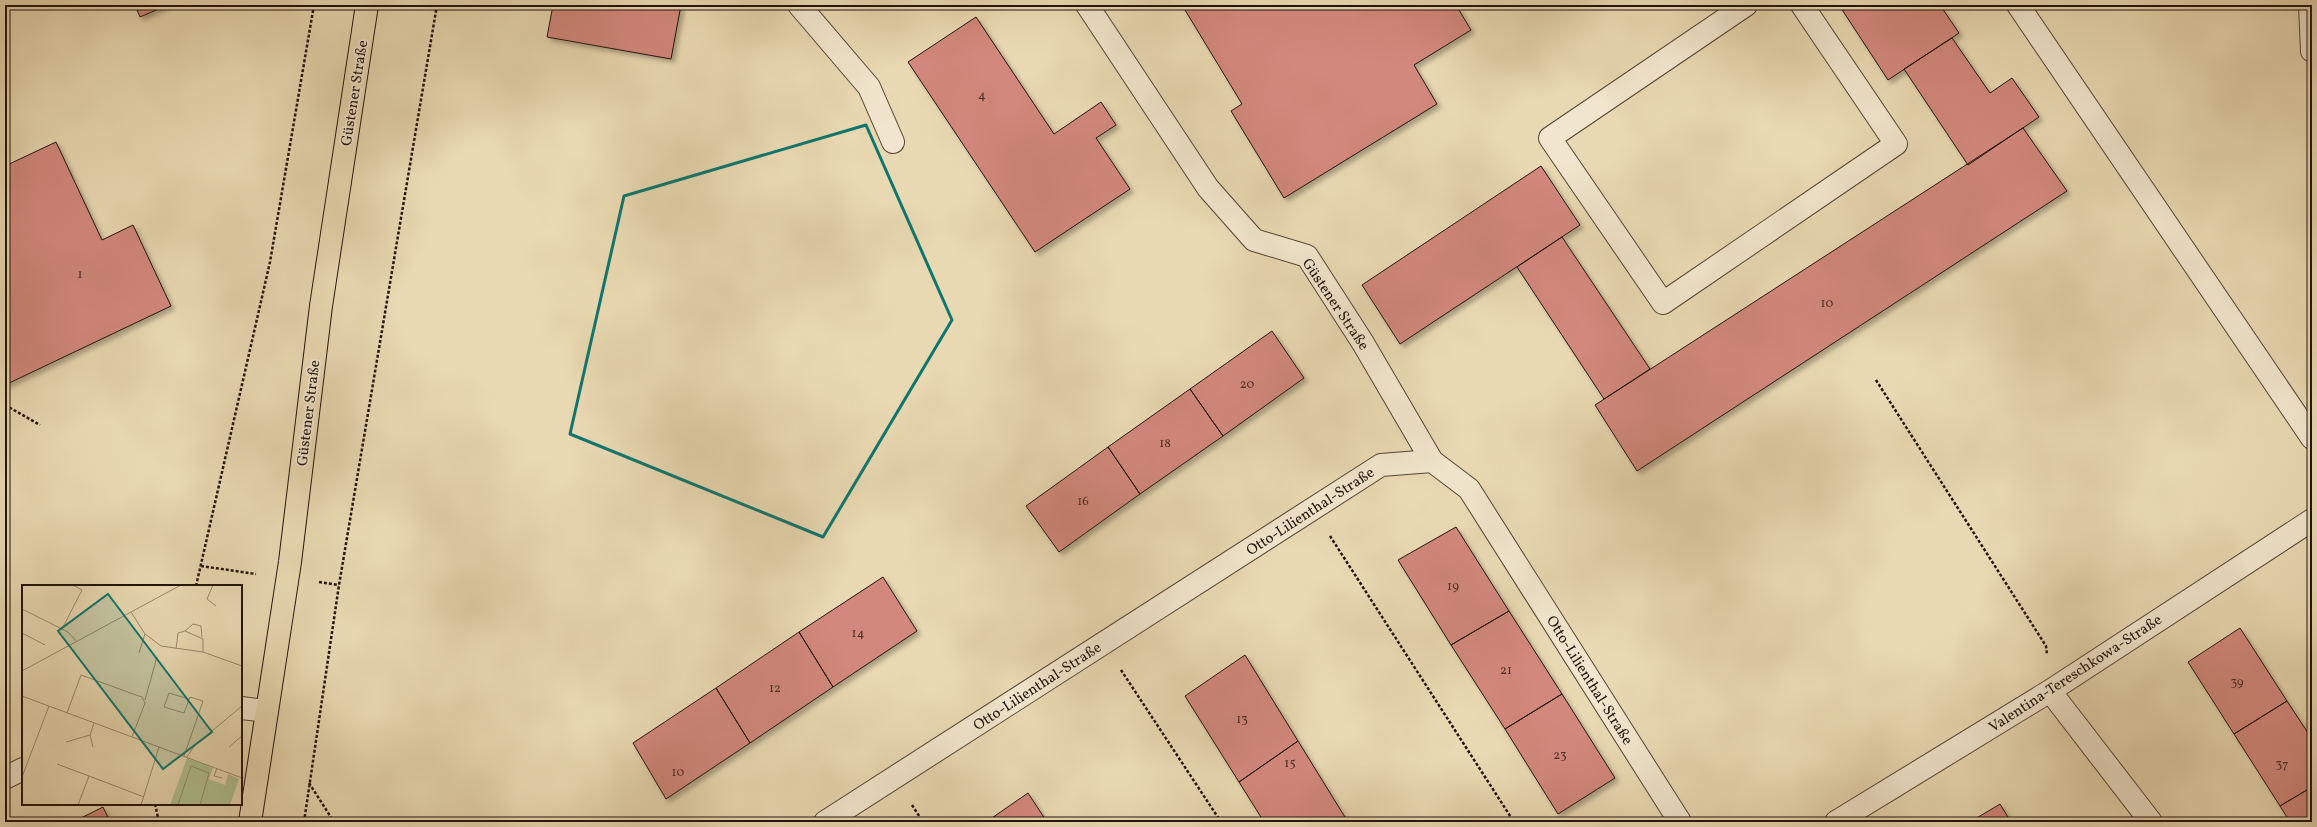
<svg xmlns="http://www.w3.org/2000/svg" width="2317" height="827" font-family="Vollkorn,serif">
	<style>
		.building { fill: #d2887c; stroke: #21130c; filter: url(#shadow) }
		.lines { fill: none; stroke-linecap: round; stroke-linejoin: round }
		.minor-casing { stroke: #534436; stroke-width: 24 }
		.major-casing { stroke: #21130c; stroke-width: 24 }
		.path { stroke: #21130c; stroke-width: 2.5; stroke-dasharray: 3 2; stroke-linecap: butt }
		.minor { stroke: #f1e6cd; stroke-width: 22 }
		.major { stroke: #e9d9b2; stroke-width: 22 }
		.marked { fill: none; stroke: #0f766e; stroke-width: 3; stroke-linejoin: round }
		.labels { text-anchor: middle; stroke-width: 4; stroke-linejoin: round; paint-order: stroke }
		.number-label { font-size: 13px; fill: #4d3028 }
		.street-label { font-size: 15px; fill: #21130c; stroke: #f1e6cd }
		.inset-road { fill: none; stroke: #998a70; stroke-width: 1 }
		.view { fill: #0f766e; fill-opacity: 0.15; stroke: #0f766e; stroke-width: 2 }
		.inset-edge { fill: none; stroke: #21130c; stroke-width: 2 }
	</style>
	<defs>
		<filter id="shadow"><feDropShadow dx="3.5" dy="3.5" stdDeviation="2" flood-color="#0004"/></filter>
	</defs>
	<rect width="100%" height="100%" fill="#e9d9b2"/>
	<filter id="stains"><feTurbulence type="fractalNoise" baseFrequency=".005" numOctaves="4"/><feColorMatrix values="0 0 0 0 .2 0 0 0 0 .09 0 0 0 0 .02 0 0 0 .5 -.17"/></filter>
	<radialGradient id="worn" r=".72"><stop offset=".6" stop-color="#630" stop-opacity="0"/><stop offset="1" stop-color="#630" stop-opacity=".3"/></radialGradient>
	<!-- building -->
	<path class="building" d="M135,5H168L140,17Z
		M553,5H681L671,59L547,37Z
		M1182,5H1456L1471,30L1414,65L1437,104L1284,198L1231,111L1242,104Z
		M1839,5H1940L1959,33L1888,80Z
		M976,17L1054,134L1101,102L1116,125L1096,138L1130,189L1035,252L908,62Z
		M1952,38L1990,93L2012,78L2039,117L1968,165L1904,69Z
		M2023,128L2067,191L1637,471L1595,405Z
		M56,142L102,240L133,225L171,306L5,385V166Z
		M1541,166L1580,225L1400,344L1362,285Z
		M1562,237L1650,369L1604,399L1517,267Z
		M1272,331L1304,378L1223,436L1190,389Z
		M1190,389L1223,436L1140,494L1108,447Z
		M1108,447L1140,494L1059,552L1026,506Z
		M1456,527L1509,611L1451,645L1398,560Z
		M883,577L917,631L833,687L799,632Z
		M1509,611L1562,694L1505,729L1451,645Z
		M2240,628L2287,701L2234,734L2188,662Z
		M799,632L833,687L750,743L716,688Z
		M1245,655L1298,741L1239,782L1185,696Z
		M716,688L750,743L666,799L633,743Z
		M1562,694L1615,778L1558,814L1505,729Z
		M2287,701L2312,739V787L2280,806L2234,734Z
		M1298,741L1348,822H1264L1239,782Z
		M2312,787V822H2290L2280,806Z
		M1028,793L1047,822H986Z
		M2000,804L2011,822H1970Z
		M103,807L110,822H73Z"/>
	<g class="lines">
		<!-- minor casing -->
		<g class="minor-casing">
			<path id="minor" d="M799,5L869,87L893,142
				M1087,5L1208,188L1254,240L1307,256L1363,343L1432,461
				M1746,5L1550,138L1663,303L1896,144L1802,5
				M2018,5L2312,438
				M2310,5L2312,51
				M2050,691L2151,822
				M241,708L267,711
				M5,778L23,769
				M825,822L1381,465L1432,461L1469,489L1680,822
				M1836,822L2050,691L2312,520"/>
		</g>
		<!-- major casing -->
		<g class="major-casing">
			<path id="major" d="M250,822L290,562L321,306L367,5"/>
		</g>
		<!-- path -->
		<path class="path" d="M1876,380L2046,646L2047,654
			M5,405L40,425
			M1330,536L1514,822
			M201,566L256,574
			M319,582L339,585
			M196,586L270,262L314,5
			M1121,670L1221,822
			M309,783L334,822
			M155,804L159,822
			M912,805L923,822
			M304,822L339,585L437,5"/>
		<!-- minor -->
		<use href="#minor" class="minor"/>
		<!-- major -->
		<use href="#major" class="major"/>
	</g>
	<!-- marked area -->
	<path class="marked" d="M866,125L952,320L823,537L570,434L624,196Z"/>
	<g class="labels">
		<!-- number labels -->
		<g class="number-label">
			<text x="982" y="99">4</text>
			<text x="80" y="278">1</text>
			<text x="1827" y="307">10</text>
			<text x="1247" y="388">20</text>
			<text x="1165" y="447">18</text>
			<text x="1083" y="505">16</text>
			<text x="1453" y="590">19</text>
			<text x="858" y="637">14</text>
			<text x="1506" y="674">21</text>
			<text x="2237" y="686">39</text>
			<text x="775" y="692">12</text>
			<text x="1242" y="723">13</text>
			<text x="1560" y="759">23</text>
			<text x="1290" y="767">15</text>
			<text x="2282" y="768">37</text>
			<text x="678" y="776">10</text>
		</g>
		<!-- street labels -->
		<g class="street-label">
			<text transform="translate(354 93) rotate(-81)" y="5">Güstener Straße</text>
			<text transform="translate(1336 304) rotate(56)" y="5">Güstener Straße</text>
			<text transform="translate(308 413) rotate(-83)" y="5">Güstener Straße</text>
			<text transform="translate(1310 511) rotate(-33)" y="5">Otto-Lilienthal-Straße</text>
			<text transform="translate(2075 673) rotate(-33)" y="5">Valentina-Tereschkowa-Straße</text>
			<text transform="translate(1590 680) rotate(58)" y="5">Otto-Lilienthal-Straße</text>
			<text transform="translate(1037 686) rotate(-33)" y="5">Otto-Lilienthal-Straße</text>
		</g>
	</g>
	<!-- overview -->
	<g transform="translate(22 585)">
		<rect width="220" height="220" fill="#e9d9b2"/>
		<path d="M165,173L191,183L187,194L203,200L206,189L217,194L208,220H148Z" fill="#b0c091"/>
		<path class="inset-road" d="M191,0L185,14L194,21M0,24L46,47L55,57M109,27L123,49L117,68M40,44L60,5L51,0M163,46L171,39L179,41L180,52M0,48L23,60M123,49L139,61L181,67L220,81M154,64L156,48L163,46L181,54V67M0,86L159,0M0,111L220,193M123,115L135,72M45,128L59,90L114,110L120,112L123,118L110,152M44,157L68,150M71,162L68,150L72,138M207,162L220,151M162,171L181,116L168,112L162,128L142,122L147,108L167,114M165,172L173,160L220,121M35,179L67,191M195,183L192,191L200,193M0,192L27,121M56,220L67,191L122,212M119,220L137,162M156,220L169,181L187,188L178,220"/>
		<path class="view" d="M86,9L190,147L141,184L36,46Z"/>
		<rect width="220" height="220" class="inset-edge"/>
	</g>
	<!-- margin -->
	<rect width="2317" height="827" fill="none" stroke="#e9d9b2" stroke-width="20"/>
	<rect x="6" y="6" width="2305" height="815" fill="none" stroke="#21130c" stroke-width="2"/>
	<rect x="10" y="10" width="2297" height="807" fill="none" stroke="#21130c"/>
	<rect width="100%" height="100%" filter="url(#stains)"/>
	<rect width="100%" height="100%" fill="url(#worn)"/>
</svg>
